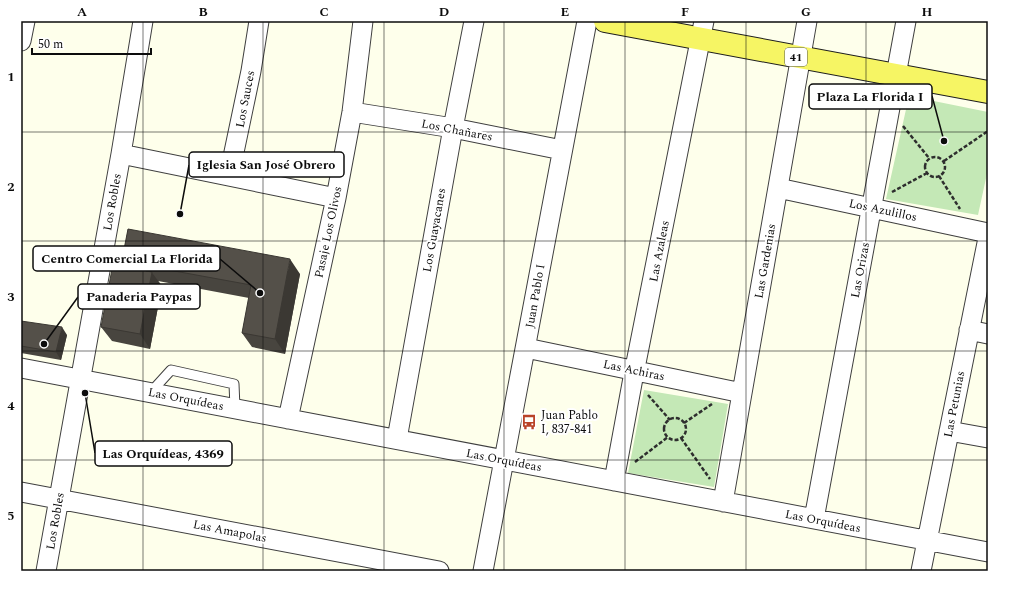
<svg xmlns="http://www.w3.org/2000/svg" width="1009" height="592" font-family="Spectral,serif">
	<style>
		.green { fill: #c4e8b6 }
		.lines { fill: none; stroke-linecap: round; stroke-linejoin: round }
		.service-casing { stroke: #3f3f3f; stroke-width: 11 }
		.minor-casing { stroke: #3f3f3f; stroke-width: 21 }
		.primary-casing { stroke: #1d1d1d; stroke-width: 24 }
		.path { stroke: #2e2e2e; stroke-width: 2.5; stroke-dasharray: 4 2; stroke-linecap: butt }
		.service { stroke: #fff; stroke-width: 9 }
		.minor { stroke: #fff; stroke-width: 19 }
		.primary { stroke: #f6f564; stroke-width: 22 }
		.wall { fill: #48453f }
		.shaded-wall { fill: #3b3833 }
		.building { fill: #545049; stroke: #3b3833 }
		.grid { fill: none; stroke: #0c0c0c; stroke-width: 1; stroke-opacity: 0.55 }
		.labels { text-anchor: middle; stroke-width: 4; stroke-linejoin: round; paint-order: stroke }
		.shield { fill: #fff; stroke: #555; stroke-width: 1 }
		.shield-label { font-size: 11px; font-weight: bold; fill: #0c0c0c }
		.street-label { font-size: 12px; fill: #0c0c0c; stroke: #fff }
		.poi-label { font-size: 12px; fill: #0c0c0c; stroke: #fff; text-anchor: start }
		.leader { fill: none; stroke: #0c0c0c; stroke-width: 1.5 }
		.callout-dot { fill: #0c0c0c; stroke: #fff; stroke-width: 1.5 }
		.callout { fill: #fff; stroke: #0c0c0c; stroke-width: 1.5 }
		.callout-label { font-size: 13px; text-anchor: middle; font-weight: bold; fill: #0c0c0c }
		.neatline { fill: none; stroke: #0c0c0c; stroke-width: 1.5 }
		.grid-label { font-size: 13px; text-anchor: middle; font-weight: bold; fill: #0c0c0c }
	</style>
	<rect width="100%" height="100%" fill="#feffeb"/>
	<!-- green -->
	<path class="green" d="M909,96L988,112V169L978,215L886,199Z
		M644,390L728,404L714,487L628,473Z"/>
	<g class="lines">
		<!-- service casing -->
		<g class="service-casing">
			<path id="service" d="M151,392L171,370L234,384L235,408"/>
		</g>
		<!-- minor casing -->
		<g class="minor-casing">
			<path id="minor" d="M21,41L25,21
				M352,112L453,128L562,150
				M121,154L336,198
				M229,176L251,71L259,21
				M778,188L988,233
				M969,330L988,334
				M526,348L742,393
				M21,368L988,552
				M288,419L336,198L352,112L363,21
				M949,431L988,438
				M397,439L453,128L474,21
				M614,481L633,378L704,21
				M21,492L439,571
				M723,502L807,21
				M814,519L906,21
				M46,571L121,154L143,21
				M483,571L587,21
				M921,571L988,238"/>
		</g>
		<!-- primary casing -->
		<g class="primary-casing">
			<path id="primary" d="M605,21L988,92"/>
		</g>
		<!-- path -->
		<path class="path" d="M903,126L929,158
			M925 167a10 10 0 1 1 20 0a10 10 0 1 1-20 0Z
			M944,161L988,131
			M939,176L960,209
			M892,192L927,173
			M648,395L670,420
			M664 429a11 11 0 1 1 22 0a11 11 0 1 1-22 0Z
			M684,423L712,404
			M681,438L710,479
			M635,462L668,437"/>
		<!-- service -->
		<use href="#service" class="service"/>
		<!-- minor -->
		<use href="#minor" class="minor"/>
		<!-- primary -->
		<use href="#primary" class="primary"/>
	</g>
	<!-- wall -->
	<path class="wall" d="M128,229L300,274L285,354L252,347L242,333L249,298L158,281L162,286L150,349L112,341L101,327L121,265Z
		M21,321L67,335L61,360L21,353Z"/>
	<!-- shaded-wall -->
	<path class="shaded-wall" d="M290,259L300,274L285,354L275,339Z
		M147,266L162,286L150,349L140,334Z
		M62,327L67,335L61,360L56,352Z"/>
	<!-- building -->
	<path class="building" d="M128,229L290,259L275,339L242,333L251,285L147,266L146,271L152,272L140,334L101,327L113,264L121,265Z
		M21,321L62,327L56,352L21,346Z"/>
	<!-- grid -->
	<path class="grid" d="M143,21V571M263,21V571M384,21V571M504,21V571M625,21V571M746,21V571M866,21V571M21,132H988M21,241H988M21,351H988M21,460H988"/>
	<!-- icons -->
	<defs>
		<g id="bus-bare" transform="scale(1.2)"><path d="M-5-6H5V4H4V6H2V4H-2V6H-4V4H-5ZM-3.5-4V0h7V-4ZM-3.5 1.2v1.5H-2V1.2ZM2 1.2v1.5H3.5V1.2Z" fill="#b94327" stroke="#fff" stroke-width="2.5" paint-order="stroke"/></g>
	</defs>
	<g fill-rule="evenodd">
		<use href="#bus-bare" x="529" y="422"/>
	</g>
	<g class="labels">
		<!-- shield labels -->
		<rect class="shield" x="785" y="48" width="22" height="18" rx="3"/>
		<g class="shield-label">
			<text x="796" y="61">41</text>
		</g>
		<!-- street labels -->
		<g class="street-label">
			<text transform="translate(245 99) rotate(-79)" y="4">Los Sauces</text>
			<text transform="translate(457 130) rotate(11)" y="4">Los Chañares</text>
			<text transform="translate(112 202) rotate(-80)" y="4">Los Robles</text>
			<text transform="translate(883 210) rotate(12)" y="4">Los Azulillos</text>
			<text transform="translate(434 230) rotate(-80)" y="4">Los Guayacanes</text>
			<text transform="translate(328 232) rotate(-78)" y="4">Pasaje Los Olivos</text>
			<text transform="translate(659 251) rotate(-79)" y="4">Las Azaleas</text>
			<text transform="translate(765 261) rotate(-80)" y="4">Las Gardenias</text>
			<text transform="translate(860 270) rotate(-79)" y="4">Las Orizas</text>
			<text transform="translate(535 296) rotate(-80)" y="4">Juan Pablo I</text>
			<text transform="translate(634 370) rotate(12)" y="4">Las Achiras</text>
			<text transform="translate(186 399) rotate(11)" y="4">Las Orquídeas</text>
			<text transform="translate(954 404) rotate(-79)" y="4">Las Petunias</text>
			<text transform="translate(504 460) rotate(11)" y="4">Las Orquídeas</text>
			<text transform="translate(55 521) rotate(-80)" y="4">Los Robles</text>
			<text transform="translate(823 521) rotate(11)" y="4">Las Orquídeas</text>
			<text transform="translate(230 531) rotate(11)" y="4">Las Amapolas</text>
		</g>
		<!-- poi labels -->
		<g class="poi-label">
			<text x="541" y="419">Juan Pablo<tspan x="541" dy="14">I, 837-841</tspan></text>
		</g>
	</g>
	<!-- callouts -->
	<path class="leader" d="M944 141L932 96M180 214L189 165M260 293L220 259M44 344L78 297M85 393L95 453"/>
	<g class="callout-dot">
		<circle cx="944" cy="141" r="4"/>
		<circle cx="180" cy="214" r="4"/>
		<circle cx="260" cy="293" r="4"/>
		<circle cx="44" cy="344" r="4"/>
		<circle cx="85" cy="393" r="4"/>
	</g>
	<g class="callout">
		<rect x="809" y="84" width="123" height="25" rx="4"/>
		<rect x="189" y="152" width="155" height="25" rx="4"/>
		<rect x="33" y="246" width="187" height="25" rx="4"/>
		<rect x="78" y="284" width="122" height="25" rx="4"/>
		<rect x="95" y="441" width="137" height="25" rx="4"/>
	</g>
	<g class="callout-label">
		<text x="870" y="101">Plaza La Florida I</text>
		<text x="266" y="169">Iglesia San José Obrero</text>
		<text x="127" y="263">Centro Comercial La Florida</text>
		<text x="139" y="301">Panaderia Paypas</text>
		<text x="163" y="458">Las Orquídeas, 4369</text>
	</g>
	<!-- border -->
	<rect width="1009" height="592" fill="none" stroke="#ffffff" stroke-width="44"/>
	<!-- scale -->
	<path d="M32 48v6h119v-6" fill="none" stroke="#0c0c0c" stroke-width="2"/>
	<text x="38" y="48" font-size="12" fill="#0c0c0c" stroke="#ffffff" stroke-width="3" paint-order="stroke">50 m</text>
	<rect x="22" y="22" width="965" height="548" class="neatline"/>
	<g class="grid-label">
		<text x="82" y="16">A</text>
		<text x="203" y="16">B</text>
		<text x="324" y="16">C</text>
		<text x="444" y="16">D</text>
		<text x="565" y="16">E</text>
		<text x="685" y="16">F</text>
		<text x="806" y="16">G</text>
		<text x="927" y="16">H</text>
		<text x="11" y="81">1</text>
		<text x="11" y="191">2</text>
		<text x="11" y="301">3</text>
		<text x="11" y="410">4</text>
		<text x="11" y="520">5</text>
	</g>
</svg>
